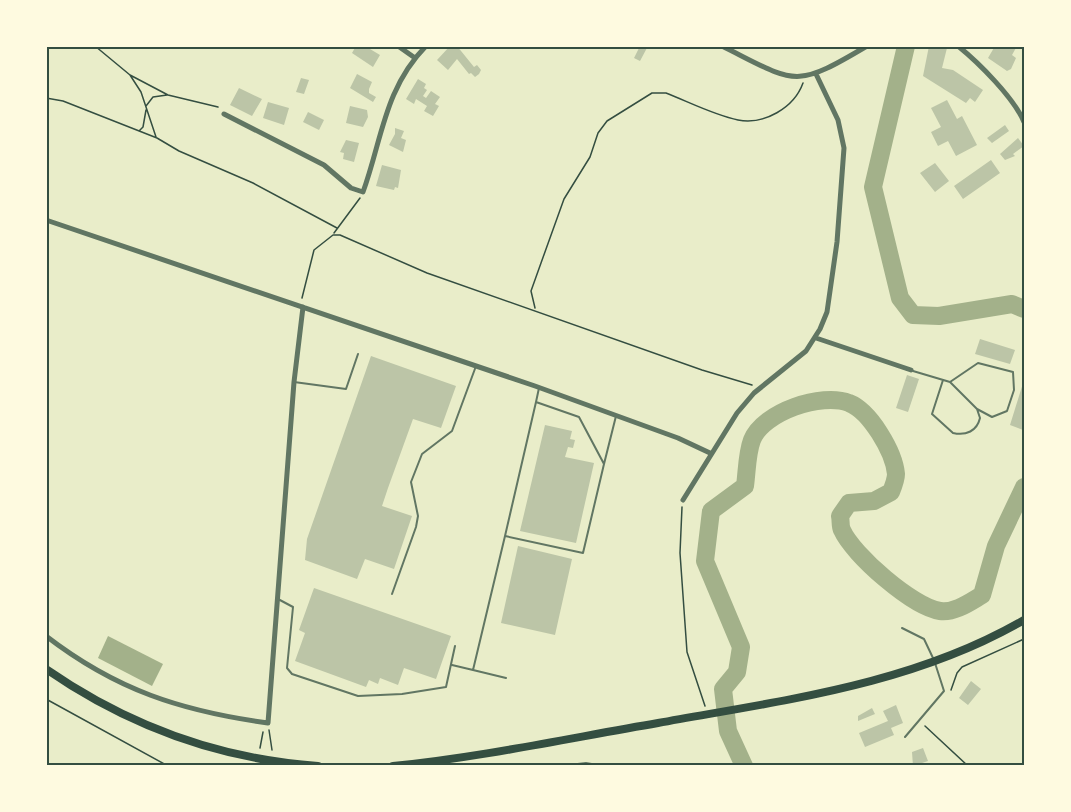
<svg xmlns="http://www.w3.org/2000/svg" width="1071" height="812" font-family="Commissioner,sans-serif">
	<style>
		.water { fill: #a3b18a }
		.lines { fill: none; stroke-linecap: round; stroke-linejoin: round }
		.river { stroke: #a3b18a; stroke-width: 18 }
		.building { fill: #bcc5a7 }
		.path { stroke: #344e41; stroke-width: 1.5 }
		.service { stroke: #617663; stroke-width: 2 }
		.minor { stroke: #617663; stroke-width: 5 }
		.primary { stroke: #344e41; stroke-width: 8 }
		.neatline { fill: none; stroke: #344e41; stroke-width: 2 }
	</style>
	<rect width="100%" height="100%" fill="#e9edc9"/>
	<!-- water -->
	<path class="water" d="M108,636L163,664L152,686L98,658Z"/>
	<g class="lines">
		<!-- river -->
		<path class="river" d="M906,46L873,187L900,298L913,315L939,316L1012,304L1024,309
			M744,766L728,731L723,689L737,672L741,647L705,561L711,511L745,486C747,471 747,453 752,440C763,412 822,392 849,403C870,411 894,452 896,474C896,479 893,487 891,492L874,501L849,503L840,516C841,520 840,526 842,530C853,555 913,607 940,611C955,613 970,602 982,595L996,546L1024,487"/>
	</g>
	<!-- building -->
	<path class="building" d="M356,46H365L380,55L373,67L352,53Z
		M450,46H457L474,67L477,65L481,70L479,74L475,77L471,73L469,74L457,59L448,70L437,60Z
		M640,46H648L640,61L634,58Z
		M929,46L947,48L942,68L953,70L983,90L975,102L970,98L966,103L923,76Z
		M995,46H1017L1012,55L1016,58L1011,69L1007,71L988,58Z
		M357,74L372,82L369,89V93L376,97L373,102L350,88Z
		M301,78L309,80L304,94L296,92Z
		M418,79L426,84L424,88L427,90L423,96L426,98L431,91L440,97L435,104L439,106L433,116L424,111L427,106L416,99L414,104L406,99Z
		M239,88L262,99L252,116L230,105Z
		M947,100L957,119L962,116L977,145L956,156L948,141L938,146L931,132L941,127L931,108Z
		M268,102L289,108L284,125L263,118Z
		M350,106L367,110L368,117L363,127L346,123Z
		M308,112L324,120L319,130L303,122Z
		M1005,125L1009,131L992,143L987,138Z
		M395,128L404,131L401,138L406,140L403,152L389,145L395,134Z
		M1018,138L1024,146L1013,154L1015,156L1005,160L1000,154Z
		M346,140L359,143L354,162L343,159L344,153L340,152Z
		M991,160L1000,173L963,199L954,186Z
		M935,163L949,181L935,192L920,173Z
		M382,165L401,170L398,188L395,187L394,190L376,186Z
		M980,339L1015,350L1010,364L975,354Z
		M371,356L456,386L441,428L413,419L388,488L382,506L412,516L394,569L365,559L357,579L305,560L307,539Z
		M907,375L919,379L908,412L896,408Z
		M1024,380V426L1023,430L1010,425Z
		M545,425L572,431L570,439L575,440L573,448L568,447L565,457L594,463L576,543L520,531Z
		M518,546L572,559L555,635L501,623Z
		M314,588L451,636L436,679L404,668L398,685L380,678L378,684L369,680L366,687L295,661L305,633L299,630Z
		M971,681L981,689L968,705L959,698Z
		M896,705L903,723L891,728L894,735L865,747L859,733L888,721L883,711Z
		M872,708L875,714L858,721V716Z
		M923,748L928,761L913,766L912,752Z"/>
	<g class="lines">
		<!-- path -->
		<path class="path" d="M95,46L130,75L168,95L218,107
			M130,75L141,92L156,137
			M46,98L63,101L157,138L179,151L253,183L337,228
			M146,106L153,97L167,95
			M139,131L143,127L146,110
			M334,233L360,198
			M302,298L314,250L333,235H340L427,273L702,370L752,385
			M535,308L531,291L541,263L564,199L590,157L598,133L607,121L652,93H666C689,102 714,115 738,120C764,125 794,108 803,83
			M682,507L680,553L687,652L705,706
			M951,690L957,673L962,667L1024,639
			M46,699L168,766
			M925,726L968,766
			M269,730L272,750
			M260,748L263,732
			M552,766L586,763L609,766"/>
		<!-- service -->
		<path class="service" d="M913,371L950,382L978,363L1013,372L1014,390L1007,411L992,417L977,409
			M943,380L932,414L953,433C966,436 977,431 980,418L977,409L950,382
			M294,382L346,389L358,354
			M536,402L579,417L604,464L583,553L505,536L536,402L539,388
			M604,464L616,416
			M392,594L416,527L418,516L411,482L422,454L452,431L476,366
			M278,599L293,607L287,668L292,674L358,696L402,694L446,687L455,646
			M902,628L924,639L933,658
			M452,665L473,670L505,536
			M473,670L506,678
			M905,737L944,691L935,663"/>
		<!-- minor -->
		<path class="minor" d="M398,46L415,58
			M722,46C796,83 793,90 867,46
			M958,46C979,63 1014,98 1024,122
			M224,114L324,165L351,188L363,192C382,140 384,89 426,46
			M46,220L535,386L678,438L710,453
			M816,338L911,370
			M683,500L737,413L754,393L806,351L820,329L827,312L837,242L844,148L838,120L816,74
			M46,636C116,690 181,711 268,723L294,382L303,307"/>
		<!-- primary -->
		<path class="primary" d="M46,669C127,725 219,759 318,766
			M393,766C482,757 570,738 658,723C784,700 912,685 1024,620"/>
	</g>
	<!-- border -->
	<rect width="1071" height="812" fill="none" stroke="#fefae0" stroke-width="96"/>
	<rect x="48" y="48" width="975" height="716" class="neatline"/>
</svg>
